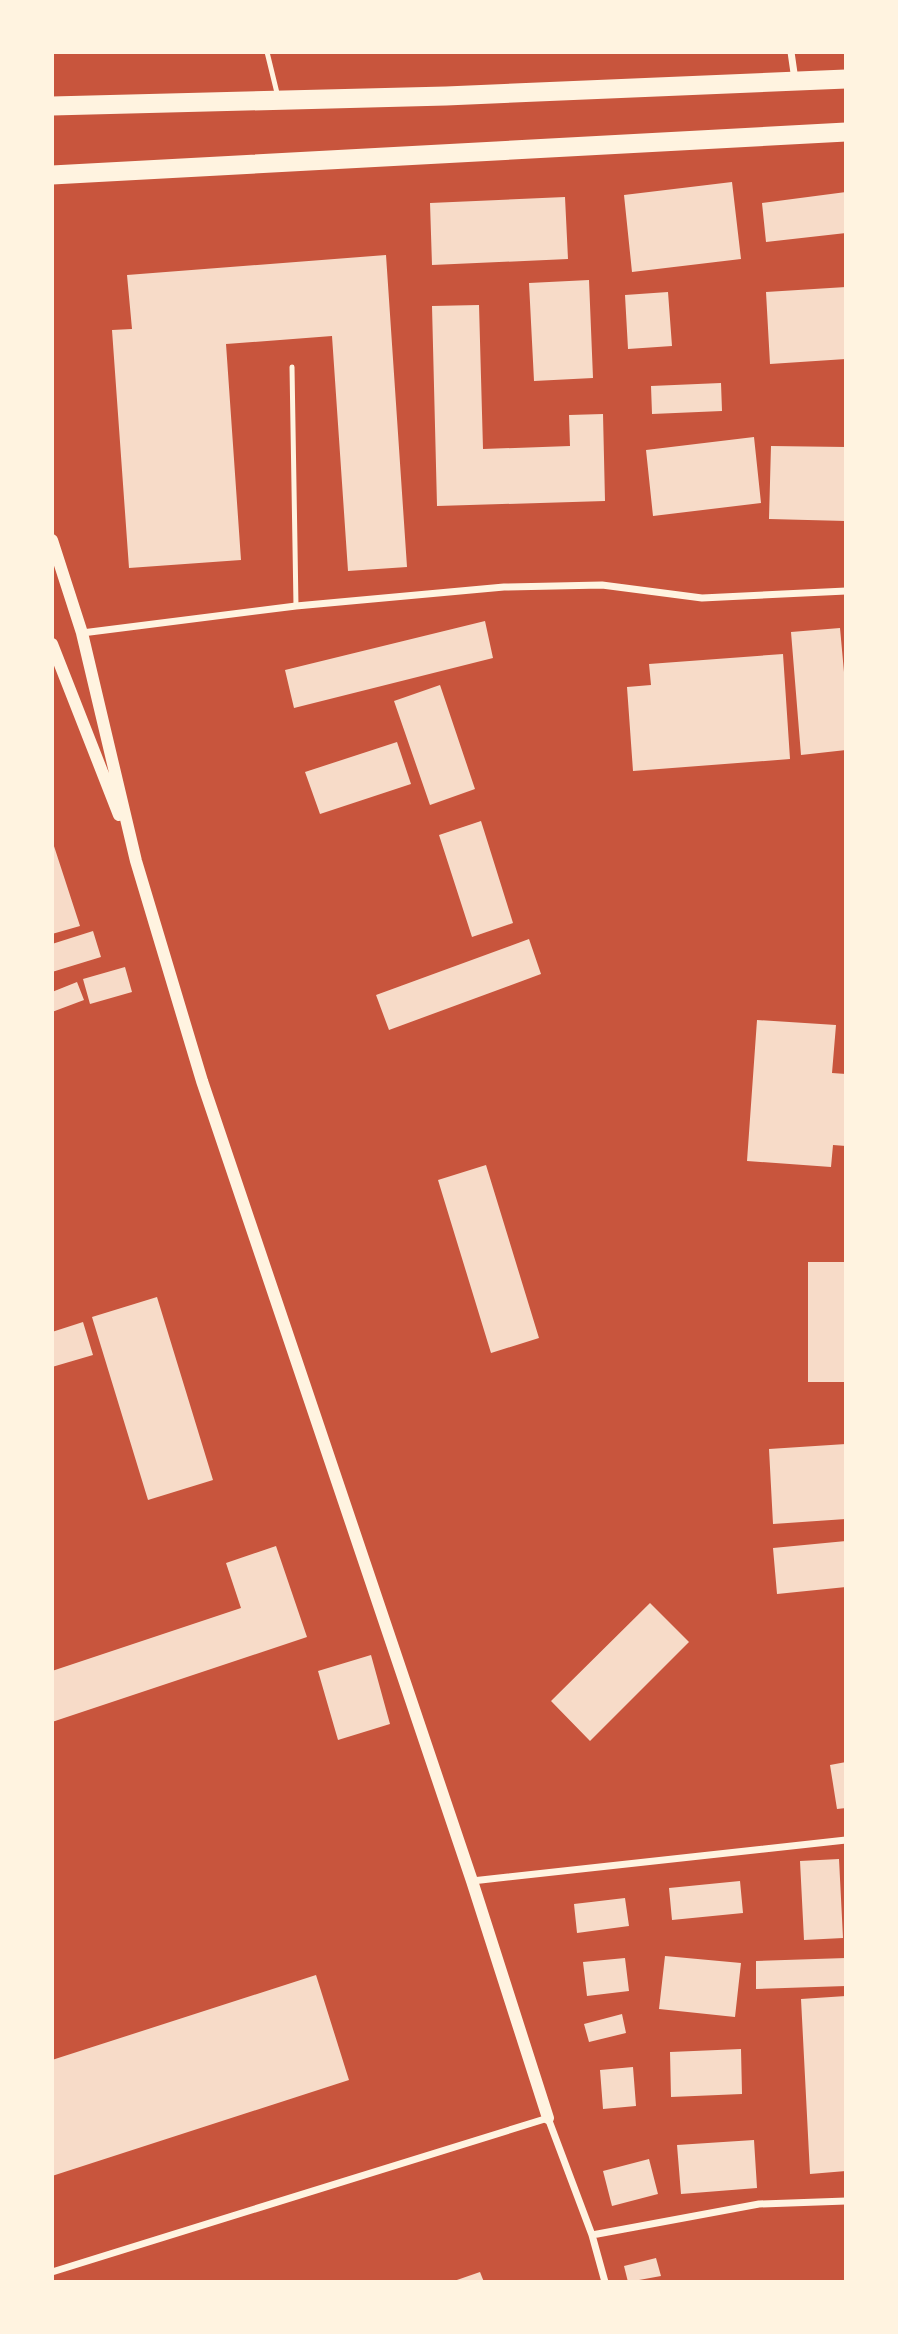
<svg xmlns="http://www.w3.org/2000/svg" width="898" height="2334" font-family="Ubuntu,sans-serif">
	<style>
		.building { fill: #f7dbc8 }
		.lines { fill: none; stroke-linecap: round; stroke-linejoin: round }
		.service { stroke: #fff3e0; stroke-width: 5 }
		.minor { stroke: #fff3e0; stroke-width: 7 }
		.tertiary { stroke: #fff3e0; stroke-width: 12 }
		.trunk { stroke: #fff3e0; stroke-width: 19 }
	</style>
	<rect width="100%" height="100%" fill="#c8553d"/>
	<!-- building -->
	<path class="building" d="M732,182L741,259L632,272L624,195Z
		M846,192V233L766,242L762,203Z
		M565,197L568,259L432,265L430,203Z
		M386,255L407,567L348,571L332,336L226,344L241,560L129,568L112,330L132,329L127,275Z
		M589,280L593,378L534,381L529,283Z
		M846,287V359L770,364L766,292Z
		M668,292L672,346L628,349L625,295Z
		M479,305L483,449L570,446L569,415L603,414L605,501L437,506L432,306Z
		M721,383L722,411L652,414L651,386Z
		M754,437L761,503L653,516L646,450Z
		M771,446L846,447V521L769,519Z
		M485,621L493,658L294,708L285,670Z
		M840,628L846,694V750L801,755L791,632Z
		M783,654L790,759L633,771L627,687L651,685L649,664Z
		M440,685L475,789L430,805L394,701Z
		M397,742L411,784L320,814L305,772Z
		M481,821L513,923L472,937L439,835Z
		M52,840L80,926L52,934Z
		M93,931L101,957L52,972V944Z
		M529,939L541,974L389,1030L376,995Z
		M125,967L132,992L90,1004L83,979Z
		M77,982L84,1000L52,1012V992Z
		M757,1020L836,1025L832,1073L846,1074V1146L833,1145L831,1167L747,1161Z
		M486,1165L539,1338L491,1353L438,1180Z
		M808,1262H846V1382H808Z
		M157,1297L213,1480L148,1500L92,1317Z
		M83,1322L93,1355L52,1367V1332Z
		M846,1444V1519L773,1524L769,1449Z
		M846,1541V1587L777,1594L773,1548Z
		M276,1546L307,1637L52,1722V1671L241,1608L226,1563Z
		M650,1603L689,1642L590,1741L551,1701Z
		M371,1655L390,1724L338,1740L318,1671Z
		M846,1762V1808L837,1809L830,1765Z
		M839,1859L843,1938L804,1940L800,1861Z
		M740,1881L743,1913L672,1920L669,1888Z
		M625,1898L629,1926L577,1933L574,1904Z
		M665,1956L741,1963L735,2017L659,2009Z
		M625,1958L629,1991L587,1996L583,1962Z
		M846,1958V1986L756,1989V1961Z
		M316,1975L349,2080L52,2176V2060Z
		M846,1996V2171L810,2174L801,1999Z
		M622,2014L626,2033L589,2042L584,2024Z
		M741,2049L742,2094L671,2097L670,2052Z
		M633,2067L636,2106L603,2109L600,2070Z
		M754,2140L757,2188L681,2194L677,2145Z
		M649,2159L658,2194L612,2206L603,2171Z
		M656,2258L661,2276L628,2282L624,2266Z
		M480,2272L484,2282H454V2281Z"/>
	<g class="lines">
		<!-- service -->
		<path class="service" d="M267,52L278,97
			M292,367L296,606"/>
		<!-- minor -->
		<path class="minor" d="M791,52L795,80
			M82,633L296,606L504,587L602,585L702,598L846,591
			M472,1881L846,1840
			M592,2235L759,2204L846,2201
			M52,2272L548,2118L592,2235L605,2282"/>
		<!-- tertiary -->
		<path class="tertiary" d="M52,540L82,633L136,861L202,1081L472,1881L548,2118
			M52,644L119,815"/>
		<!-- trunk -->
		<path class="trunk" d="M52,106L446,96L846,79
			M52,175L846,132"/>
	</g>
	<!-- border -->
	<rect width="898" height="2334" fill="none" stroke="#fff3e0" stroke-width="108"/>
</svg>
